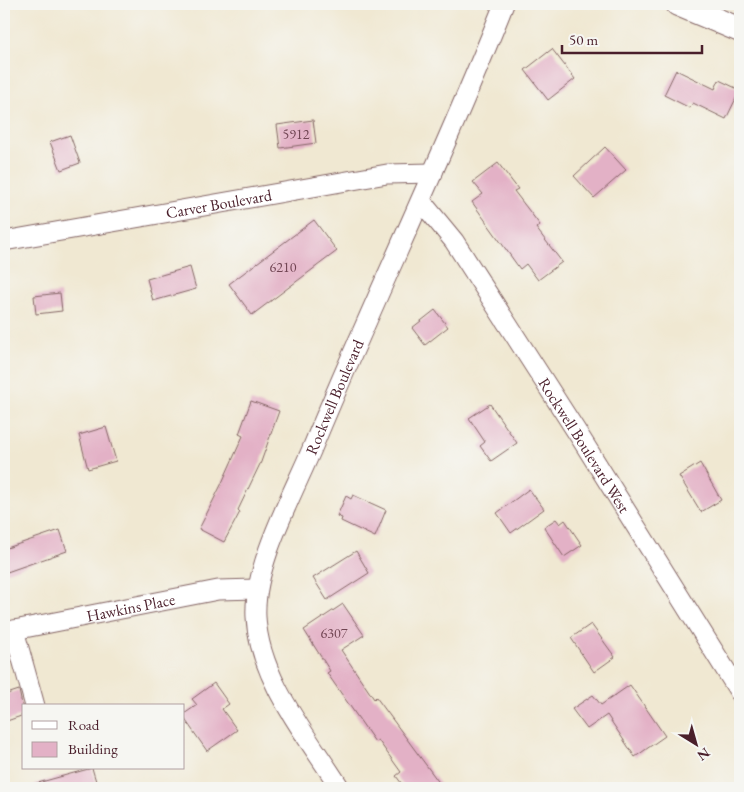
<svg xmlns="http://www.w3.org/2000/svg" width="744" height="792" font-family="'EB Garamond',serif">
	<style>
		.building { fill: #e3b1c6 }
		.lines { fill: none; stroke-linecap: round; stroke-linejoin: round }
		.minor-casing { stroke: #846565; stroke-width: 21 }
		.major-casing { stroke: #846565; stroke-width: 26 }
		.minor { stroke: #fff; stroke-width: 19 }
		.major { stroke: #fff; stroke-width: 24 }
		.labels { text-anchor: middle; stroke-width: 5; stroke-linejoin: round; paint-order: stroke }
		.number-label { font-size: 14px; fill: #704452 }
		.street-label { font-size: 16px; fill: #4a1f2b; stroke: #f6f6f2 }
	</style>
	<rect width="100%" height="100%" fill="#f6f6f2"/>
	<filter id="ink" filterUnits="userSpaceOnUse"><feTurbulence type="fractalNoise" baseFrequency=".02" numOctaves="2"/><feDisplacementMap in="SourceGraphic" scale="10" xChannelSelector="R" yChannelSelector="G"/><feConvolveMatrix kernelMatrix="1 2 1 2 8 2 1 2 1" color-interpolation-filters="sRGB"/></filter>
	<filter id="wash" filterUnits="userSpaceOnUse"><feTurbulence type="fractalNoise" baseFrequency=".0096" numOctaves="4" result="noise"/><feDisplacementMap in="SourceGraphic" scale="20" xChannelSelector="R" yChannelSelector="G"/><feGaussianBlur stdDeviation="1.12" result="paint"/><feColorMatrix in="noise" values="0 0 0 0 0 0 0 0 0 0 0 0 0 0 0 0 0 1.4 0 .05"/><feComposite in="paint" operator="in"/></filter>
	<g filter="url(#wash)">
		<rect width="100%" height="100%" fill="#f0e8d2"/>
		<g id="blocks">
			<!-- building -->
			<path class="building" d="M552,49L575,79L548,100L525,70Z
				M676,70L715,89L719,80L740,90L726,119L693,103L690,108L664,95Z
				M313,120L316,143L280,148L277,125Z
				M70,135L80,163L61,170L50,142Z
				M605,147L626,170L594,198L574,176Z
				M498,163L518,189L514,191L540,225L536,228L562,262L538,280L526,264L520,269L472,202L483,194L473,182Z
				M314,220L337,251L252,315L229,284Z
				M190,267L196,289L153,301L147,279Z
				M60,293L62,311L36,314L34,296Z
				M435,310L448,327L425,345L412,328Z
				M251,401L279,411L261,462L238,510L240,512L224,542L199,529L221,485L243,436L239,434Z
				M490,404L517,443L491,461L480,446L485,442L469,418Z
				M106,427L116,461L88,469L79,435Z
				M700,463L721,500L701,512L679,476Z
				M529,489L544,509L511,533L497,513Z
				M353,495L386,510L375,537L341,521L342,518L337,516L346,496L351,499Z
				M556,519L560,524L565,520L582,545L564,557L544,527Z
				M60,530L67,551L7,572L4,561V549Z
				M356,551L369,573L327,600L313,578Z
				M343,604L364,635L341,650L374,699L376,697L443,788H405L396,776L401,772L378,740L375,742L327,673L330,671L304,630Z
				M591,624L615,657L594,672L571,638Z
				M214,683L229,704L222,709L237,730L207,751L184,718V714L197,705L192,699Z
				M630,685L665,736L635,757L607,715L587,729L572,709L593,695L601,705Z
				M19,690L24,715L4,722V695Z
				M92,768L98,788H34V784Z"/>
		</g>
	</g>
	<g filter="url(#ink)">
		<use href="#blocks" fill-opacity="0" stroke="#846565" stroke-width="1"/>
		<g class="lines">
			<!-- minor casing -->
			<g class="minor-casing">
				<g id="minor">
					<path id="s1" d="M421,201L454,241L580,437L740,693"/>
					<path id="s2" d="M4,241L387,174L433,173"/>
					<path d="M14,630L35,706"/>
					<path id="s3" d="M4,632L218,590L257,589"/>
					<path id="s4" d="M340,788C308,737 259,679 256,617C253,567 291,498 311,451C373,301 444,155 504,4"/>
				</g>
			</g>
			<!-- major casing -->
			<g class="major-casing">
				<path id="major" d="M678,4L740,30"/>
			</g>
			<!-- minor -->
			<use href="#minor" class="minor"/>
			<!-- major -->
			<use href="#major" class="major"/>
		</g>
	</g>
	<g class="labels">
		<!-- number labels -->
		<g class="number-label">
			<text x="296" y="139">5912</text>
			<text x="283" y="272">6210</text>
			<text x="334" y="638">6307</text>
		</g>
		<!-- street labels -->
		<g class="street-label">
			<text dy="6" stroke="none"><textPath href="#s2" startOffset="218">Carver Boulevard</textPath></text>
			<text dy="6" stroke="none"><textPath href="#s4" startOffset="428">Rockwell Boulevard</textPath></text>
			<text dy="6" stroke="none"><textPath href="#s1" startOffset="294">Rockwell Boulevard West</textPath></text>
			<text dy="6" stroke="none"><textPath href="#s3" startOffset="129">Hawkins Place</textPath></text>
		</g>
	</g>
	<!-- margin -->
	<rect width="744" height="792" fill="none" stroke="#f6f6f2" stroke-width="20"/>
	<!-- legend -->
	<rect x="22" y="704" width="162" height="65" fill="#f6f6f2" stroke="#b1a0a2"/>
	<rect x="32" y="721" width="25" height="8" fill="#ffffff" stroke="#b1a0a2"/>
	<text x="68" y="730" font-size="15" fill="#4a1f2b">Road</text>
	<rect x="32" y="742" width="25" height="15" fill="#e3b1c6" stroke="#b1a0a2"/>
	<text x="68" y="754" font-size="15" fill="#4a1f2b">Building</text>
	<!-- north arrow -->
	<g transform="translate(696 744) rotate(143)" stroke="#f6f6f2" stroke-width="4" paint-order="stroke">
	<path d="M0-4L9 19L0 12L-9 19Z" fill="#4a1f2b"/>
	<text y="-8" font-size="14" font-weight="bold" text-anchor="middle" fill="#4a1f2b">N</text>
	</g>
	<!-- scale -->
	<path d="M562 45v8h140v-8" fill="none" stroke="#4a1f2b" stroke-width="2.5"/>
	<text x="569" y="45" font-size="15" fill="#4a1f2b" stroke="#f6f6f2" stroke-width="4" paint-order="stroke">50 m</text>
</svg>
